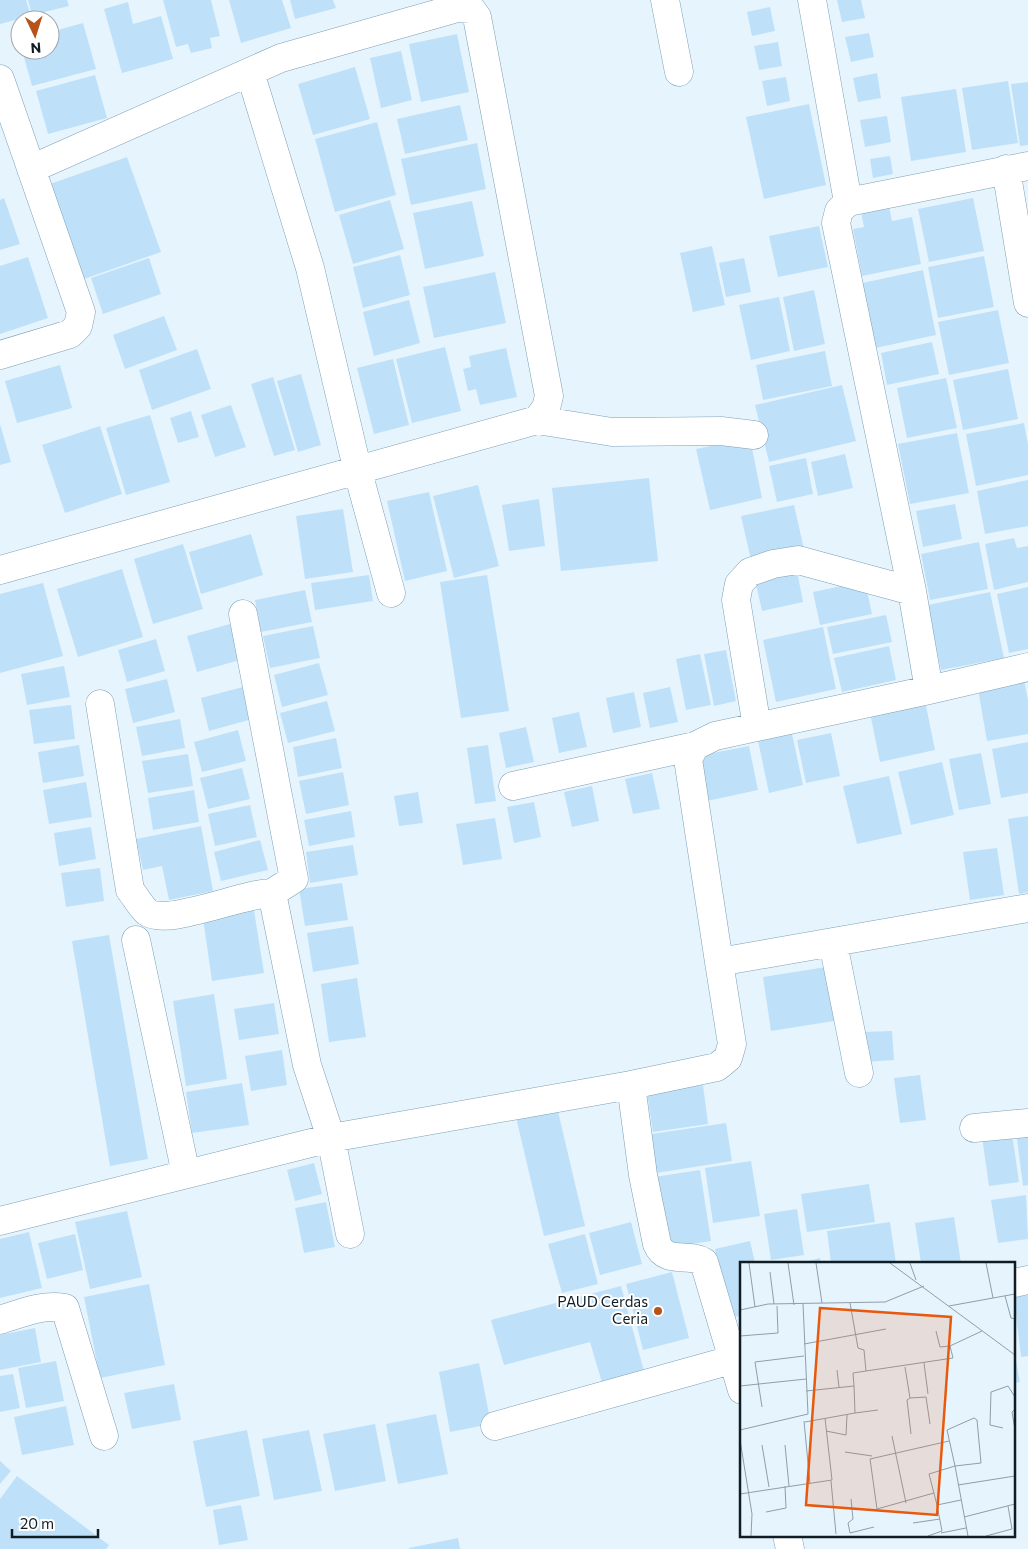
<svg xmlns="http://www.w3.org/2000/svg" width="1028" height="1549" font-family="Commissioner,sans-serif">
	<style>
		.building { fill: #bee1f9 }
		.lines { fill: none; stroke-linecap: round; stroke-linejoin: round }
		.minor-casing { stroke: #7e9fb5; stroke-width: 29 }
		.minor { stroke: #fff; stroke-width: 28 }
		.poi-dot { fill: #b55318; stroke: #fff; stroke-width: 2 }
		.labels { text-anchor: middle; stroke-width: 4; stroke-linejoin: round; paint-order: stroke }
		.poi-label { font-size: 15px; fill: #101d25; stroke: #fff; text-anchor: end }
		.inset-road { fill: none; stroke: #909ea7; stroke-width: 1 }
		.view { fill: #e8590c; fill-opacity: 0.15; stroke: #e8590c; stroke-width: 2.5 }
		.inset-edge { fill: none; stroke: #101d25; stroke-width: 2.5 }
	</style>
	<rect width="100%" height="100%" fill="#e6f4fe"/>
	<!-- building -->
	<path class="building" d="M0,0H26L31,16L0,24Z
		M28,0H67L69,6L32,15Z
		M163,0H211L220,36L210,38L212,48L191,53L188,44L176,47Z
		M229,0H282L291,28L241,43Z
		M290,0H333L336,8L295,19Z
		M837,0H861L865,18L842,22Z
		M128,2L133,24L161,16L173,59L122,73L104,9Z
		M770,7L775,31L752,36L747,12Z
		M50,20L54,31L83,23L96,69L32,86L22,50H50Z
		M869,33L874,57L851,62L845,37Z
		M457,34L469,92L421,102L409,44Z
		M778,42L782,66L759,70L754,46Z
		M401,51L412,100L381,108L370,58Z
		M355,67L370,119L313,135L298,84Z
		M877,73L881,98L858,102L853,78Z
		M95,75L107,118L48,134L36,91Z
		M786,77L790,101L767,106L762,81Z
		M1008,81L1018,143L972,150L962,88Z
		M1028,82V145L1020,146L1011,84Z
		M956,89L966,152L911,161L901,97Z
		M809,104L826,185L764,199L746,117Z
		M460,105L468,140L405,154L397,119Z
		M887,116L891,142L865,147L860,120Z
		M377,122L396,195L335,212L315,139Z
		M477,143L486,189L411,205L401,159Z
		M890,156L893,174L873,178L870,159Z
		M127,157L161,252L84,279L50,184Z
		M4,198L20,244L0,250V200Z
		M973,198L984,251L929,262L918,209Z
		M390,200L404,249L353,264L339,215Z
		M472,201L484,256L425,269L413,213Z
		M889,206L892,221L912,217L921,264L862,276L853,229L864,227L861,212Z
		M819,226L828,267L778,277L769,236Z
		M712,246L725,305L693,312L680,253Z
		M400,255L410,295L363,308L353,267Z
		M984,256L994,307L938,318L928,267Z
		M28,257L48,318L0,334V266Z
		M149,258L161,294L103,314L91,278Z
		M744,258L751,292L726,297L719,263Z
		M923,270L936,335L866,350L853,285Z
		M495,272L506,323L434,338L423,287Z
		M814,290L825,344L794,351L783,297Z
		M779,297L790,351L751,360L739,305Z
		M409,300L420,343L374,356L363,312Z
		M998,310L1009,363L949,375L938,322Z
		M164,316L177,350L125,369L113,335Z
		M932,342L939,374L887,385L881,353Z
		M445,347L461,411L412,423L396,359Z
		M506,348L517,397L480,405L476,389L468,391L463,369L471,367L469,356Z
		M197,349L211,389L152,410L139,370Z
		M825,351L832,386L763,400L756,365Z
		M393,359L409,425L374,434L357,368Z
		M60,365L72,408L17,423L5,381Z
		M1008,369L1018,419L963,430L953,380Z
		M301,374L321,445L298,452L277,381Z
		M273,377L295,450L274,456L251,384Z
		M946,378L957,428L907,438L897,388Z
		M842,385L856,441L769,462L755,405Z
		M231,405L246,447L215,457L201,415Z
		M191,411L199,437L178,443L170,418Z
		M150,415L170,482L126,495L106,428Z
		M1024,423L1028,445V475L976,486L966,434Z
		M0,424L11,462L0,465Z
		M100,426L122,494L65,513L42,445Z
		M957,433L969,493L910,504L898,444Z
		M750,438L762,498L710,510L696,449Z
		M845,454L853,488L818,496L811,462Z
		M806,458L813,494L777,502L769,466Z
		M649,478L658,561L561,571L552,488Z
		M1028,480V526L985,534L977,491Z
		M478,485L499,566L454,578L433,496Z
		M429,492L447,571L405,581L387,501Z
		M539,499L545,546L509,551L502,505Z
		M955,504L962,539L923,547L916,511Z
		M794,505L804,549L751,560L741,516Z
		M343,509L353,572L305,579L296,516Z
		M251,534L263,575L201,594L189,552Z
		M1014,538L1017,548L1028,546V582L994,590L985,544Z
		M979,542L988,589L930,600L921,554Z
		M183,544L203,609L153,624L134,559Z
		M122,569L143,637L78,657L57,589Z
		M797,571L803,602L762,611L755,580Z
		M369,575L373,601L315,610L311,583Z
		M487,575L509,711L461,718L440,582Z
		M865,581L872,614L820,625L813,592Z
		M43,583L63,656L0,673V594Z
		M1028,587V649L1009,653L997,594Z
		M305,590L312,622L261,632L255,600Z
		M990,592L1004,658L941,670L928,605Z
		M886,615L892,642L833,654L827,627Z
		M230,624L240,660L197,672L187,636Z
		M313,626L320,658L270,668L263,636Z
		M823,627L836,689L776,702L763,640Z
		M156,639L165,671L127,682L118,650Z
		M889,646L896,680L842,692L834,658Z
		M726,650L736,701L714,706L704,654Z
		M700,654L711,705L686,710L676,659Z
		M319,663L328,695L282,707L274,675Z
		M64,666L70,697L27,705L21,674Z
		M167,679L175,712L133,723L125,689Z
		M1024,680L1028,700V734L987,741L978,689Z
		M243,687L252,719L209,731L201,698Z
		M670,687L678,722L650,728L643,693Z
		M634,692L641,727L613,733L606,698Z
		M327,701L335,731L288,743L280,713Z
		M925,701L935,750L880,762L870,713Z
		M71,705L75,739L34,744L29,710Z
		M579,712L587,747L559,753L552,718Z
		M180,719L185,748L142,756L136,727Z
		M526,727L534,762L506,768L499,733Z
		M791,729L803,785L769,793L757,736Z
		M238,730L246,761L202,772L194,742Z
		M831,733L840,776L806,783L797,740Z
		M336,738L342,768L298,777L293,747Z
		M1028,742V793L1001,798L992,749Z
		M79,745L84,776L43,783L38,752Z
		M488,745L496,801L475,804L467,748Z
		M749,746L758,790L707,801L697,756Z
		M981,753L991,804L959,810L949,759Z
		M188,754L193,786L148,793L142,761Z
		M942,762L954,815L911,825L898,772Z
		M242,768L250,799L208,809L200,778Z
		M343,772L349,805L306,814L299,781Z
		M652,773L660,809L633,814L625,779Z
		M889,776L902,834L857,844L843,786Z
		M86,782L92,817L49,824L43,790Z
		M592,786L599,821L572,827L564,792Z
		M194,790L199,822L153,830L148,798Z
		M418,792L423,823L399,826L394,796Z
		M534,802L541,837L514,843L507,807Z
		M250,805L257,837L215,846L208,814Z
		M351,811L355,837L309,846L304,820Z
		M1028,816V892L1019,894L1008,819Z
		M495,818L502,859L463,865L456,824Z
		M201,826L213,891L169,900L162,866L143,870L136,839Z
		M91,827L96,859L59,866L54,833Z
		M260,840L268,870L221,881L214,852Z
		M353,845L358,875L310,883L306,852Z
		M997,848L1004,895L970,900L963,852Z
		M100,868L104,901L66,907L61,873Z
		M342,883L348,920L305,926L299,889Z
		M254,910L264,973L212,981L203,918Z
		M353,926L359,964L313,972L307,933Z
		M109,935L148,1159L110,1166L72,941Z
		M826,967L834,1021L771,1031L763,977Z
		M357,978L366,1037L329,1042L321,984Z
		M214,994L227,1079L186,1086L173,1001Z
		M274,1003L279,1034L239,1040L234,1009Z
		M892,1031L894,1060L865,1062L863,1032Z
		M282,1050L287,1085L251,1091L245,1056Z
		M920,1075L926,1120L900,1123L894,1078Z
		M242,1083L249,1125L192,1133L186,1092Z
		M703,1085L708,1124L653,1132L647,1093Z
		M556,1103L585,1226L544,1236L515,1113Z
		M726,1123L732,1161L650,1174L645,1135Z
		M1028,1129V1185L1023,1186L1016,1131Z
		M1012,1133L1019,1182L989,1186L982,1137Z
		M751,1161L760,1216L713,1223L705,1168Z
		M314,1163L322,1194L295,1201L287,1170Z
		M700,1170L711,1241L664,1248L654,1177Z
		M869,1184L875,1222L807,1232L801,1194Z
		M1026,1195L1028,1239L998,1243L991,1200Z
		M326,1202L335,1247L304,1253L295,1208Z
		M797,1209L804,1255L771,1260L764,1214Z
		M127,1211L142,1277L90,1289L75,1222Z
		M954,1217L961,1263H921L915,1223Z
		M631,1222L642,1264L600,1275L589,1233Z
		M890,1222L896,1263H831L827,1231Z
		M29,1232L42,1288L0,1298V1239Z
		M75,1234L83,1270L47,1279L38,1243Z
		M585,1234L598,1284L562,1293L548,1244Z
		M750,1241L755,1263H742V1315L730,1318L715,1249Z
		M820,1258L821,1263H805V1262Z
		M672,1272L689,1338L643,1350L626,1284Z
		M149,1284L165,1365L100,1378L84,1297Z
		M621,1286L645,1375L603,1386L590,1342L504,1365L491,1320Z
		M1028,1295V1356L1021,1357L1014,1297Z
		M35,1328L41,1362L0,1370V1335Z
		M1014,1350L1020,1382L1014,1383Z
		M56,1361L64,1401L26,1408L18,1368Z
		M479,1363L491,1424L450,1432L439,1372Z
		M13,1374L20,1408L0,1412V1376Z
		M174,1384L181,1420L132,1429L124,1393Z
		M66,1406L74,1445L22,1455L14,1417Z
		M436,1414L448,1474L398,1484L386,1424Z
		M375,1424L386,1481L335,1491L323,1434Z
		M247,1430L260,1496L206,1507L193,1441Z
		M309,1430L322,1491L274,1500L262,1439Z
		M0,1461L11,1471L0,1484Z
		M17,1476L109,1545L106,1549H0V1499Z
		M241,1505L248,1540L219,1545L213,1510Z
		M458,1538L460,1549H409V1548Z"/>
	<g class="lines">
		<!-- minor casing -->
		<g class="minor-casing">
			<path id="minor" d="M665,0L679,72
				M812,0L848,202
				M250,72L310,268L358,472L391,593
				M0,79L81,312L78,326L70,334L0,355
				M1006,169L1028,303
				M537,420L612,432L721,431L754,435
				M0,570L537,420L546,408L549,396L477,17L471,9L457,8L281,58L31,169
				M243,614L294,879L272,893
				M929,690L912,591L836,223L839,211L848,202L1028,166
				M100,704L130,890C135,896 141,907 147,912C167,927 243,893 272,893L307,1065L331,1138L350,1234
				M757,727L736,600L739,584L750,572L773,564L798,560L912,591
				M513,786L695,746
				M136,940L186,1174
				M833,943L859,1073
				M719,962L688,759L695,746L715,736L929,690L1028,667
				M631,1085L717,1067L728,1058L732,1044L719,962L1028,908
				M974,1128L1028,1123
				M0,1221L331,1138L631,1085L643,1175L657,1244C666,1265 688,1252 704,1262L742,1390
				M1014,1283L1028,1280
				M0,1320C22,1313 42,1304 65,1308L104,1436
				M495,1426L742,1357
				M787,1535L790,1549"/>
		</g>
		<!-- minor -->
		<use href="#minor" class="minor"/>
	</g>
	<!-- markers -->
	<circle class="poi-dot" cx="658" cy="1311" r="5"/>
	<g class="labels">
		<!-- poi labels -->
		<g class="poi-label">
			<text x="648" y="1307">PAUD Cerdas<tspan x="648" dy="17">Ceria</tspan></text>
		</g>
	</g>
	<!-- overview -->
	<g transform="translate(740 1262)">
		<rect width="275" height="275" fill="#e6f4fe"/>
		<path class="inset-road" d="M9,1L15,45M48,1L54,43M76,1L82,41M150,1L275,93M170,1L176,18M246,1L253,36M30,10L34,42M265,34L271,56L275,57M110,41L118,86L124,88L126,109L213,96L210,84L242,69M209,44L275,32M0,48L28,42L145,40L184,24M196,69L200,85L210,84M0,74L38,71L37,44M64,82L146,67M184,101L188,132M165,105L170,136L186,135L190,162M97,108L99,125M0,124L66,117M66,129L114,124L113,111L126,109M170,136L167,138L171,172M22,145L15,100L64,94M275,147L272,150L275,167M115,151L138,148M64,159L70,222M65,160L115,151L114,124M263,166L250,163L251,130L268,124L275,135M0,168L68,152L63,42M86,169L106,173L107,153M152,174L166,241M0,178L12,252L11,274M22,183L29,225M45,183L49,224M105,190L132,194M91,219L96,272M218,223L275,214M194,231L137,247L130,197L209,179M0,232L92,218L85,156M111,237L113,257L108,261L110,271L134,265M221,238L197,243L189,212L215,204L241,201L237,158L234,156L207,168L215,204L228,274M26,250L46,246L45,224M224,255L275,242M173,261L200,257M201,271L226,266M188,274L202,269L197,243M246,274L272,267L268,244"/>
		<path class="view" d="M80,46L211,55L197,253L66,243Z"/>
		<rect width="275" height="275" class="inset-edge"/>
	</g>
	<!-- north arrow -->
	<g transform="translate(35 35) rotate(176)"><circle r="24" fill="#ffffff" stroke="#9fa5a8"/>
	<path d="M0-4L9 19L0 12L-9 19Z" fill="#b55318"/>
	<text y="-8" font-size="14" font-weight="bold" text-anchor="middle" fill="#101d25">N</text>
	</g>
	<!-- scale -->
	<path d="M12 1529v8h86v-8" fill="none" stroke="#101d25" stroke-width="2.5"/>
	<text x="20" y="1529" font-size="15" fill="#101d25" stroke="#ffffff" stroke-width="4" paint-order="stroke">20 m</text>
</svg>
